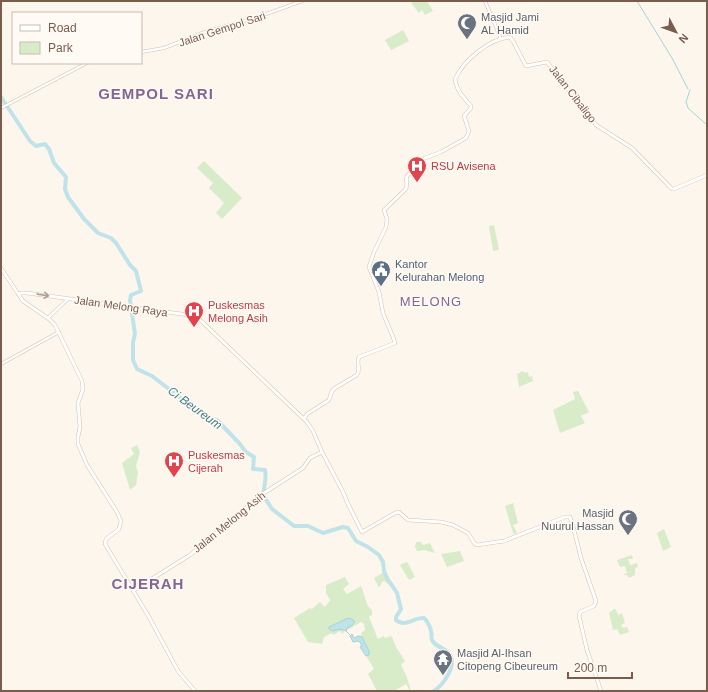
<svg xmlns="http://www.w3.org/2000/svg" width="708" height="692" font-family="Helvetica,sans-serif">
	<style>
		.green { fill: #d8ecc9 }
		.water { fill: #bfe3e8; stroke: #a5d3da }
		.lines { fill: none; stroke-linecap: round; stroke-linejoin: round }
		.stream { stroke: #a5d3da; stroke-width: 1 }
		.river { stroke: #bfe3e8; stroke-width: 4 }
		.tertiary-casing { stroke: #d1beb0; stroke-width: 3.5 }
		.secondary-casing { stroke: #d6c0b0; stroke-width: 4 }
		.tertiary { stroke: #fff; stroke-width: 2.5 }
		.secondary { stroke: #fff; stroke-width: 3 }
		.oneway { stroke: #af9d94 }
		.labels { text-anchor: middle; stroke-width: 3; stroke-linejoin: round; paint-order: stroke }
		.worship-label { font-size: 11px; fill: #5b616d; stroke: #fffaf3; text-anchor: start }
		.street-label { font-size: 11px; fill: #7a5c4d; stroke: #fffaf3 }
		.health-label { font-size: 11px; fill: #be3a42; stroke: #fffaf3; text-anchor: start }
		.service-label { font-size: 11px; fill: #4e5e75; stroke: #fffaf3; text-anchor: start }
		.water-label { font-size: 12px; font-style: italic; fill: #437c86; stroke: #fffaf3 }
		.quarter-label { font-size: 13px; letter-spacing: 1px; fill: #846695; stroke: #fffaf3 }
		.district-label { font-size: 15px; font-weight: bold; letter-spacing: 1px; fill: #846695; stroke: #fffaf3 }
	</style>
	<rect width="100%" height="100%" fill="#fdf6ec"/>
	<!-- green -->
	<path class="green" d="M416,1H427L433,11L425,15L422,10L419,13L411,3Z
		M403,30L409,41L391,50L385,40Z
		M204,161L242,198L222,219L216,213L224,203L209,188L213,183L197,168Z
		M494,225L499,250L493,251L489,226Z
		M523,371L525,373L528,372L529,377L532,376L533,381L519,387L517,374Z
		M578,391L589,412L581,416L585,423L560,433L553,410L575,399L573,392Z
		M137,445L140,452L136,466L138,473L136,485L130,490L122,463L134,454L131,448Z
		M513,503L518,523L513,525L517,533L515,534L513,533L505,506Z
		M664,529L671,547L663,551L657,533Z
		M416,542H421L423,545L430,543L435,553L424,550L419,551H417L415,547Z
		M460,551L464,561L447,567L441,554Z
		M632,555L633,559H628L630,565L637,563L638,567L635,568V575L629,578L627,575H624V574L627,573L625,566L620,567L617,560Z
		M406,562L408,563L415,577L409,580L400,565Z
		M384,572L392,584L393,588L384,581L382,582L380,587L378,586L374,578Z
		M345,577L349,584L343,589L347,594L361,586C365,593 365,606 372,610V615L369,617L378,639L384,636L385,638L391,636L392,637L396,647L405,661L401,665L406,675L411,691H410L406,684L394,691H377L368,674L374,669L365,654L366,656L369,655V653L364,644L363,639L358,636L362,635L361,633L365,630L364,624L361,622L346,631L347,628L350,627L345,621L330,626V629H342L344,632L342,634L340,631L333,635L332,633L324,637L322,644L308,642L294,618L310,608L312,609L320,602L325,607L330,600L326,593V585Z
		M614,609H616L618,615L622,613L625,623L621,625L623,628L627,627L629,632L620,635L617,629L613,630L609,613Z"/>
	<!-- water -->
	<path class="water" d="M348,618L352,619L355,622L351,626L347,628L346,631L340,629L333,631L329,629V627Z
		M352,634L354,638L358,636L362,637L369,651V655L366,656L360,647L362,646L359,641L353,642L350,636Z"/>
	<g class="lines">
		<!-- stream -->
		<path class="stream" d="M637,1L672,58L688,89
			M690,90L686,102L688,108L707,125
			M346,631L350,635"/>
		<!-- river -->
		<path class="river" d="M1,97L30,141L36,146L45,144L49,149L54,163L66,177L65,189L68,197L84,219L98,233L111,238L116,243L130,265L136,271L141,291L131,295L130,300L135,334L133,342V360L137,369L152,376L195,409L209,418L217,420L239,443L246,452L254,457L253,469L265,470C267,478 264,487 263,495L272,509L294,526H308L323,533L343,527L348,528L356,541L368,547L379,555L383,562L384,571L387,578L397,593L401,609L396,617V620C405,628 414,617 424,618C427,621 430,626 431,631C432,634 431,638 432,640C436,648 445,647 449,654C458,665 443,685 434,691"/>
		<!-- tertiary casing -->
		<g class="tertiary-casing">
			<path id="tertiary" d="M485,1L501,39
				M141,52L164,48L205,32L258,17L302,1
				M1,108L87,63
				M48,318L68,299
				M1,364L59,332"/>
		</g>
		<!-- secondary casing -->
		<g class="secondary-casing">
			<path id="secondary" d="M1,268L23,301L49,319L55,325L82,381L83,389L78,403L80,427L78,437V444L87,465L117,512L121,521L119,529L106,539L105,544L149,617L178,671L195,691
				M18,294L22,293H27L196,316L307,422L313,431L322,452L343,492L348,504L362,532L395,513L399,512L408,520L441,522L453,525L468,533L474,543L477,545L504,541L565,517H570L573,526L581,558L596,601L594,606L580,612L579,616L587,650L601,691
				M304,419L307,414L329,400L332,391L335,388L357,375C361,369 356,363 359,357L395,343L393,337L383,313L379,292L369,267L374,252L386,227L387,219L384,210L405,190C409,185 405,181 407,176L425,158L441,152L466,138L469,131L464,116L471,108V106C464,98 456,90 455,79C464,60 489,39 510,37L513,41L526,66L547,62L596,125L632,148L672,189H674L707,175
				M134,590L190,555L261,495L303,468L310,458L322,452"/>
		</g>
		<!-- tertiary -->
		<use href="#tertiary" class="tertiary"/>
		<!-- secondary -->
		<use href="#secondary" class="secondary"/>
	</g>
	<!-- one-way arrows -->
	<defs><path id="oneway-shaft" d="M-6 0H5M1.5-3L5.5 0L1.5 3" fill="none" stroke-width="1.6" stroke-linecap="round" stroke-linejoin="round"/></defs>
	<use class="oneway" href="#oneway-shaft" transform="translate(43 295) rotate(8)"/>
	<!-- icons -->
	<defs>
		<g id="mosque-pin" transform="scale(1)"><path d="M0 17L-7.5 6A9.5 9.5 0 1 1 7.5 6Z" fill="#6b7280" stroke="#fffaf3"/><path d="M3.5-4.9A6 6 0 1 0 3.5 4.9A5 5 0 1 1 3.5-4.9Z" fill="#fff"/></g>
		<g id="hospital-pin" transform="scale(1)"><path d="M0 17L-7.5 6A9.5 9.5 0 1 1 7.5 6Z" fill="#e0444e" stroke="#fffaf3"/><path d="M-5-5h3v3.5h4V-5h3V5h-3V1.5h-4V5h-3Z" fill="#fff"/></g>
		<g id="civic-pin" transform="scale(1)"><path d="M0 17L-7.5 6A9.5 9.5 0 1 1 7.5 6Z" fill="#5c6f8a" stroke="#fffaf3"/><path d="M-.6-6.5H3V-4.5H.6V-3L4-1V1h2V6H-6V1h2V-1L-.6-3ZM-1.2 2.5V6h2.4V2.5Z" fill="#fff"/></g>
		<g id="temple-pin" transform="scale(1)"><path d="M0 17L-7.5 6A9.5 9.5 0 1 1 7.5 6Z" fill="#6b7280" stroke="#fffaf3"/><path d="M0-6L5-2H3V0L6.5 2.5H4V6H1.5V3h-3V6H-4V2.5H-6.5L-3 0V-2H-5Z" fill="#fff"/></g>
	</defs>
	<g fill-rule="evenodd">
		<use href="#mosque-pin" x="467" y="23"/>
		<use href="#hospital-pin" x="417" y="166"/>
		<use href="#civic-pin" x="381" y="270"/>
		<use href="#hospital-pin" x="194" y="311"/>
		<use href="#hospital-pin" x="174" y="461"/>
		<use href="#mosque-pin" x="628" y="519"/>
		<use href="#temple-pin" x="443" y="659"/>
	</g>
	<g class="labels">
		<!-- worship labels -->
		<g class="worship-label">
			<text x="481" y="21">Masjid Jami<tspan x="481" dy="13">AL Hamid</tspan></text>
			<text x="614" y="517" text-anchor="end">Masjid<tspan x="614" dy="13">Nuurul Hassan</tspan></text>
			<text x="457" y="657">Masjid Al-Ihsan<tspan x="457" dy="13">Citopeng Cibeureum</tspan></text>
		</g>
		<!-- street labels -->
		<g class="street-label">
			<text transform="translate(222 29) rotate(-18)" y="4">Jalan Gempol Sari</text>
			<text transform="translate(573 94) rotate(52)" y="4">Jalan Cibaligo</text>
			<text transform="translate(121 306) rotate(8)" y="4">Jalan Melong Raya</text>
			<text transform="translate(229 522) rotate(-39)" y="4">Jalan Melong Asih</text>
		</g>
		<!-- health labels -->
		<g class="health-label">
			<text x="431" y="170">RSU Avisena</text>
			<text x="208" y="309">Puskesmas<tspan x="208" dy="13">Melong Asih</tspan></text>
			<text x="188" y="459">Puskesmas<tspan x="188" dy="13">Cijerah</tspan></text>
		</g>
		<!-- service labels -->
		<g class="service-label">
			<text x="395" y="268">Kantor<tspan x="395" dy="13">Kelurahan Melong</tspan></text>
		</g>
		<!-- water labels -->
		<g class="water-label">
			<text transform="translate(195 408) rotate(36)" y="4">Ci Beureum</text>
		</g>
		<!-- quarter labels -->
		<g class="quarter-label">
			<text x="431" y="306">MELONG</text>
		</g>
		<!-- district labels -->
		<g class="district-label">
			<text x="156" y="99">GEMPOL SARI</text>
			<text x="148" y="589">CIJERAH</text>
		</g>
	</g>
	<!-- border -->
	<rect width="708" height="692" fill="none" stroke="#7a5c4d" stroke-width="4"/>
	<!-- legend -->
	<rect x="12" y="12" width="130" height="52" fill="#fffaf3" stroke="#cabbb1"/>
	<rect x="20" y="25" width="20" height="6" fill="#ffffff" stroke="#cabbb1"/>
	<text x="48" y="32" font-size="12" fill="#7a5c4d">Road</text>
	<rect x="20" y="42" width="20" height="12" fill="#d8ecc9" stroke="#cabbb1"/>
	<text x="48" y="52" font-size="12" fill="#7a5c4d">Park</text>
	<!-- north arrow -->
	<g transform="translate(676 32) rotate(131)" stroke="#fffaf3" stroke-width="3" paint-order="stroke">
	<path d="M0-3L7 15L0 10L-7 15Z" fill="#7a5c4d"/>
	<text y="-6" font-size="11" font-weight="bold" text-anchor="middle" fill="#7a5c4d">N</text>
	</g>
	<!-- scale -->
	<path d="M568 672v6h64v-6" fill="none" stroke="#7a5c4d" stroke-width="2"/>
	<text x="574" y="672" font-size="12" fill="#7a5c4d" stroke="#fffaf3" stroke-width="3" paint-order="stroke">200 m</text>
</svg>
